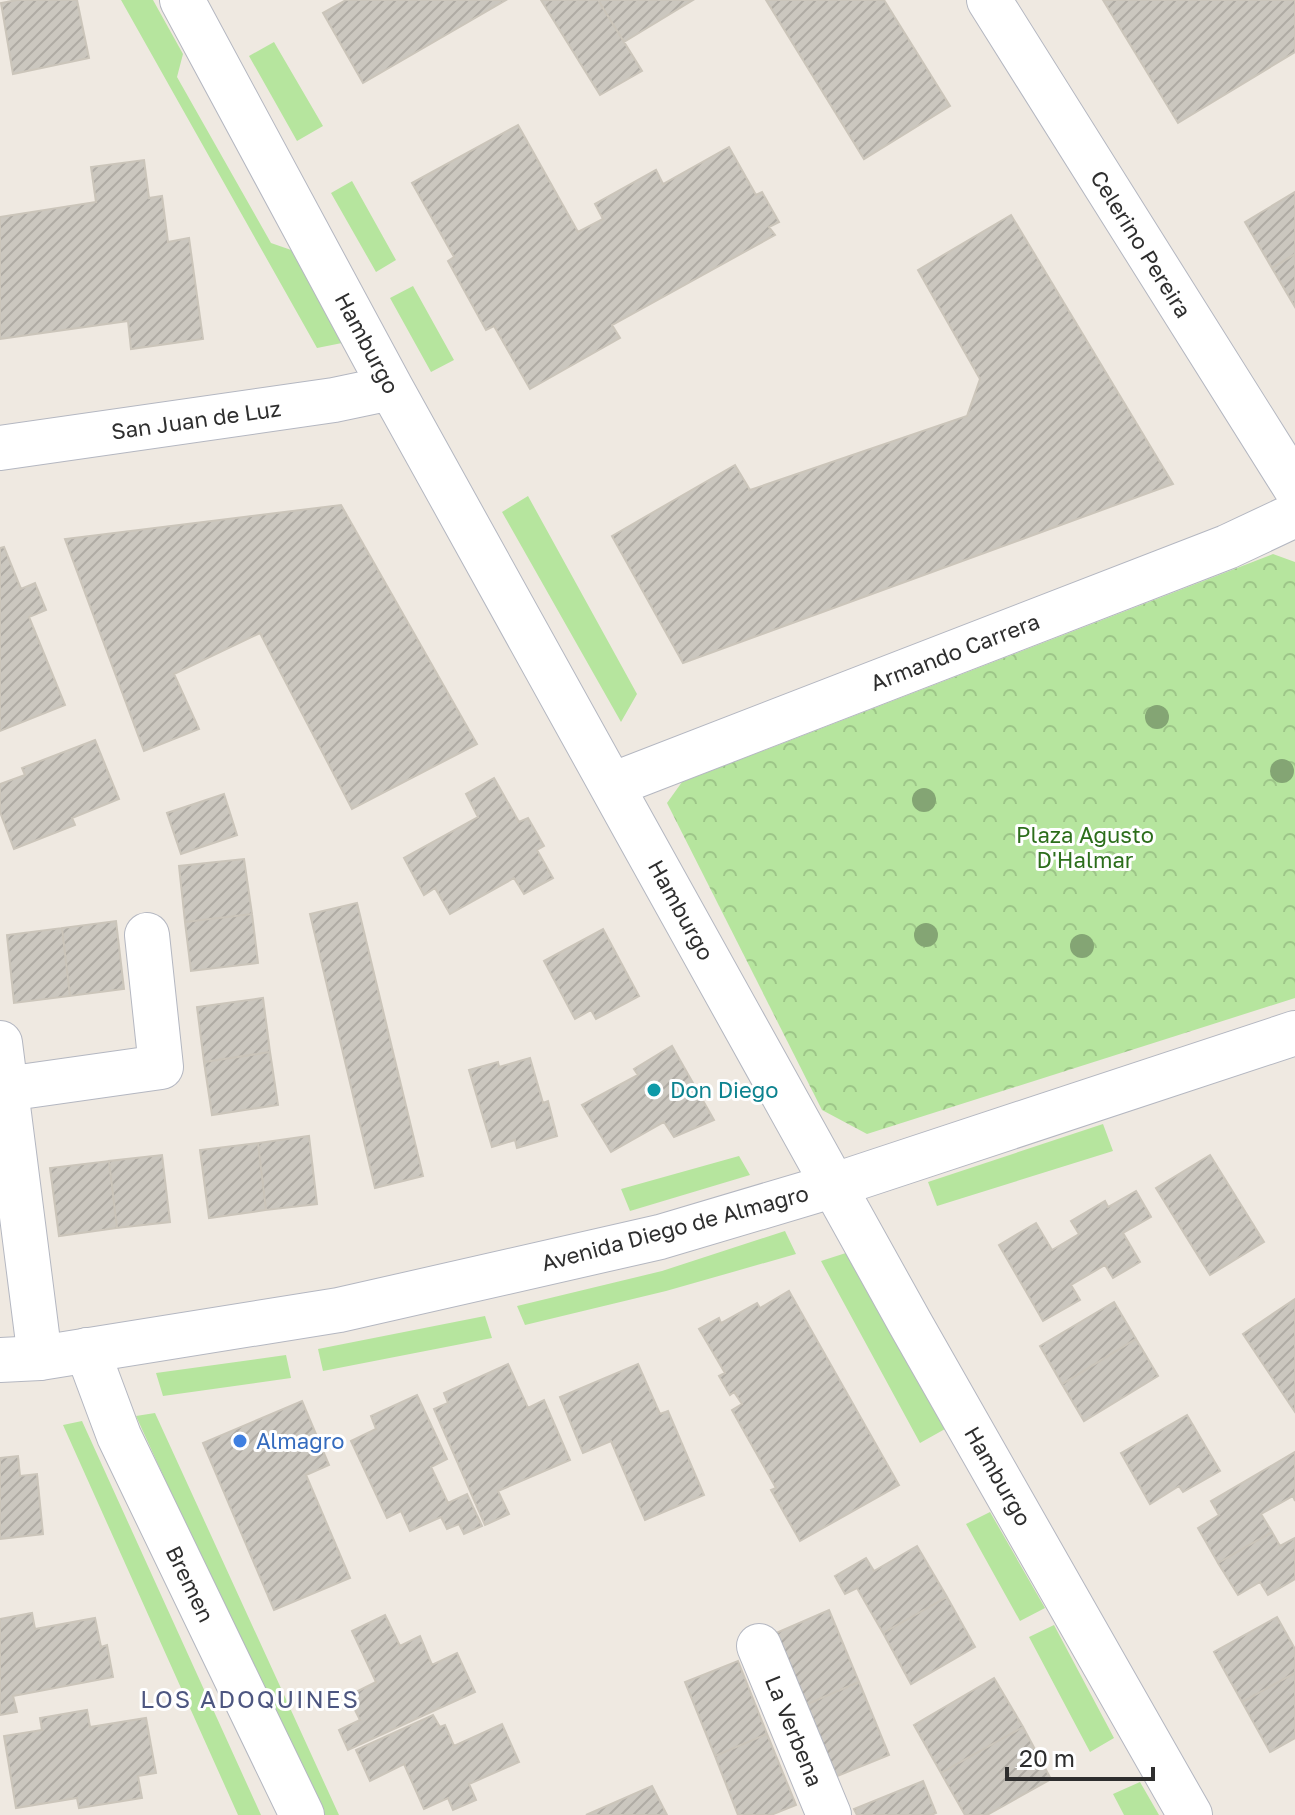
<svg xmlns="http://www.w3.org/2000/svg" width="1295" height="1815" font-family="'Golos Text',sans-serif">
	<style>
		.grass { fill: #b6e59e }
		.park { fill: url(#park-crowns) }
		.building { fill: url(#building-hatch); stroke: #cbc5ba; stroke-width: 2 }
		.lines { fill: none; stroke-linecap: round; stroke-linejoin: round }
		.street-casing { stroke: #b4b7c1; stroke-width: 46 }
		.secondary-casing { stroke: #b4b7c1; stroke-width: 46 }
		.street { stroke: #fff; stroke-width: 44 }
		.secondary { stroke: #fff; stroke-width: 44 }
		.tree { fill: #84a574 }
		.culture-dot { fill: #0f9aa8; stroke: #fff; stroke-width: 3 }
		.shop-dot { fill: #3f7fe0; stroke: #fff; stroke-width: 3 }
		.labels { text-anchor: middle; stroke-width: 6; stroke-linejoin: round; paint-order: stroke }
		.street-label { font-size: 22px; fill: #2e2e2e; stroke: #fff }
		.park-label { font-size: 22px; fill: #2c6e1b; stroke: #fff }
		.culture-label { font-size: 22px; fill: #0d838f; stroke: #fff; text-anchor: start }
		.shop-label { font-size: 22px; fill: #366cbe; stroke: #fff; text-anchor: start }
		.neighbourhood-label { font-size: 24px; letter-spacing: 2px; fill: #4d5680; stroke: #fff }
	</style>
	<defs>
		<pattern id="park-crowns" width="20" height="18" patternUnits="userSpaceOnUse" patternTransform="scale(2)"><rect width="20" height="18" fill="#b6e59e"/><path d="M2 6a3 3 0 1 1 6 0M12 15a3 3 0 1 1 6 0" fill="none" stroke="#9dc588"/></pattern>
		<pattern id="building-hatch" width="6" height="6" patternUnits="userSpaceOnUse" patternTransform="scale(2)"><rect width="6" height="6" fill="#cbc7bf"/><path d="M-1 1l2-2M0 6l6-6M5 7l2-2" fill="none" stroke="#afaba4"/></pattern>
	</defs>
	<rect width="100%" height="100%" fill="#efe9e1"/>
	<!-- grass -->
	<path class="grass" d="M121,0H153L183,54L177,77L271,243L294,251L342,343L317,348Z
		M274,42L323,126L297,141L249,56Z
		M352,181L396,260L376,272L331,193Z
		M413,286L454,360L431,372L390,298Z
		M528,496L637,694L621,722L502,512Z
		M1103,1124L1113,1151L937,1206L928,1182Z
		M739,1156L750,1175L630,1211L621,1189Z
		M785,1231L796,1254L666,1291L525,1325L517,1306L662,1271Z
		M849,1252L945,1429L920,1443L821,1261Z
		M485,1316L492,1338L323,1371L318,1349Z
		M286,1355L291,1378L163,1396L156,1373Z
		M155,1413L339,1815H318L136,1416Z
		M82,1421L261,1815H238L63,1425Z
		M990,1512L1045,1608L1020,1621L966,1524Z
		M1054,1625L1114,1738L1090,1752L1029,1637Z
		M1140,1782L1159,1815H1124L1113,1794Z"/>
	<!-- park -->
	<path class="park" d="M1273,554L1295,562V998L867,1134L822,1110L667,803L682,782Z"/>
	<!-- building -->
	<path class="building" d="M17,0H77L89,58L13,74L1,3Z
		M346,0H506L363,83L323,13Z
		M541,0H598L642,71L600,95Z
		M598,0H693L624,42Z
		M766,0H884L950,106L864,159Z
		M1103,0H1295V52L1178,123Z
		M518,125L578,232L603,219L595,204L656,170L663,184L729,147L756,195L762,192L779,222L769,227L775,235L612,325L620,338L530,389L494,326L486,330L448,261L454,257L412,183Z
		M144,160L149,198L162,196L168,242L189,238L203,339L131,349L128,321L0,339V217L96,202L91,167Z
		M1295,192V254L1272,268L1245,222Z
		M1011,215L1173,484L683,663L612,536L735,465L750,490L967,416L980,379L918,270Z
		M1295,254V307L1272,268Z
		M341,505L477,744L352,809L260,633L174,674L199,729L144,751L65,539Z
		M4,547L21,589L35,583L46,610L29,617L65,705L0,731V548Z
		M95,740L119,799L72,818L75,825L14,849L0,812V784L25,775L22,768Z
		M494,778L519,822L528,818L544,846L537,850L553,878L524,894L514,878L450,914L435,888L424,895L404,858L478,817L466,794Z
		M224,794L237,835L181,854L167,813Z
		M244,859L252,914L185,922L179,866Z
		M357,903L423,1176L375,1188L310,914Z
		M252,914L258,963L191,971L185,922Z
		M116,921L124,989L70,996L62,928Z
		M62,928L70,996L14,1003L7,935Z
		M603,929L639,996L596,1019L591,1010L575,1019L544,961Z
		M263,998L270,1052L204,1062L197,1007Z
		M672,1046L714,1120L674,1137L664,1122L611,1152L582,1105L638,1075L634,1069Z
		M270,1052L278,1105L212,1115L204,1062Z
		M530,1058L543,1103L548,1101L557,1136L517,1148L515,1140L492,1147L469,1070L498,1062L499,1067Z
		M309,1136L317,1204L266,1210L258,1143Z
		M258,1143L266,1210L209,1218L200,1150Z
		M162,1155L170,1222L117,1228L109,1161Z
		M1210,1155L1264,1242L1210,1275L1156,1188Z
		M109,1161L117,1228L59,1236L50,1168Z
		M1136,1191L1151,1217L1123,1233L1140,1262L1113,1278L1105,1265L1071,1285L1080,1300L1043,1321L999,1245L1036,1223L1052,1250L1079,1234L1071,1221L1105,1201L1108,1207Z
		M789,1291L899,1485L800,1541L771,1490L776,1488L732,1410L742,1404L734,1392L730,1395L719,1376L725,1373L699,1329L719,1318L721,1323L757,1303L760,1308Z
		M1295,1299V1412L1243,1334Z
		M1114,1302L1136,1339L1062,1384L1040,1346Z
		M1136,1339L1158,1376L1084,1421L1062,1384Z
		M508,1364L528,1408L544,1400L570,1460L498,1491L509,1514L485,1525L434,1409L448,1403L444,1393Z
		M638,1364L660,1414L668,1411L704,1495L645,1520L611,1441L583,1453L560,1397Z
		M417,1395L447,1459L431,1467L448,1503L467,1494L482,1526L464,1534L459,1524L447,1529L441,1517L410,1531L401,1511L387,1518L351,1441L376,1429L371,1416Z
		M302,1401L329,1465L306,1475L350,1578L274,1610L203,1443Z
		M1187,1415L1220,1471L1183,1492L1179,1486L1150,1504L1121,1453Z
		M1295,1452V1501L1293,1496L1261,1514L1272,1532L1218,1563L1198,1528L1219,1515L1211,1501Z
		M18,1456L20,1476L37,1474L43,1534L0,1539V1458Z
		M1272,1532L1280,1546L1295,1538V1579L1268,1595L1260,1582L1238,1595L1218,1563Z
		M917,1546L947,1597L883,1633L857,1588L845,1594L835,1576L866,1558L874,1571Z
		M947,1597L975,1647L911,1684L883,1633Z
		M829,1610L859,1682L805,1705L776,1633Z
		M32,1613L35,1629L95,1618L101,1647L107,1645L113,1677L13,1696L17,1712L0,1715V1619Z
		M385,1615L400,1646L420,1636L432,1665L457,1653L475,1692L348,1750L339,1730L360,1720L348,1696L376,1682L352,1631Z
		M1277,1617L1295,1649V1673L1242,1702L1214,1652Z
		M738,1661L767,1734L715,1756L685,1682Z
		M1295,1673V1738L1270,1752L1242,1702Z
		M994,1678L1023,1727L941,1773L914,1725Z
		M859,1682L889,1755L835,1777L805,1705Z
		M87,1710L90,1727L146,1718L156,1773L138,1776L142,1798L79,1808L77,1798L16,1808L4,1736L42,1730L40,1718Z
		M433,1715L440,1727L445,1725L454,1746L502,1724L519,1762L469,1784L476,1800L453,1810L448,1798L424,1809L404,1764L370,1781L356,1750Z
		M1023,1727L1051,1779L987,1815H965L941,1773Z
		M767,1734L796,1805L771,1815H738L715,1756Z
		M923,1781L936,1813L931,1815H857L854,1809Z
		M652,1786L667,1815H586Z"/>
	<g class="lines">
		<!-- street casing -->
		<g class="street-casing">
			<path id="street" d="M182,0L391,388L636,830L910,1323L1190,1815
				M989,0L1295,487
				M0,448L334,400L391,388
				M612,785L1227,547L1295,515
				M0,1043L40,1358
				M6,1089L161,1067L147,935
				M87,1350L119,1436L302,1815
				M759,1646L829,1815"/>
		</g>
		<!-- secondary casing -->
		<g class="secondary-casing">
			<path id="secondary" d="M0,1360L40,1358L339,1310L660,1237L835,1185L1295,1033"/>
		</g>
		<!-- street -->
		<use href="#street" class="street"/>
		<!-- secondary -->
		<use href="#secondary" class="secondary"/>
	</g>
	<!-- trees -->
	<g class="tree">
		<circle cx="1157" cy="717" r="12"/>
		<circle cx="1282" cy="771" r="12"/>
		<circle cx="924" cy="800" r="12"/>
		<circle cx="926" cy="935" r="12"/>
		<circle cx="1082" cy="946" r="12"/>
	</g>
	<!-- markers -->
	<circle class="culture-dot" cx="654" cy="1090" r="8"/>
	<circle class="shop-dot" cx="240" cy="1441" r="8"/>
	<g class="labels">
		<!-- street labels -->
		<g class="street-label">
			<text transform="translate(1141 244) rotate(58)" y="8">Celerino Pereira</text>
			<text transform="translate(367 343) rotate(62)" y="8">Hamburgo</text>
			<text transform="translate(196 420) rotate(-8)" y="8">San Juan de Luz</text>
			<text transform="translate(955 652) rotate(-21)" y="8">Armando Carrera</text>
			<text transform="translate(681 910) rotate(61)" y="8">Hamburgo</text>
			<text transform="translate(675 1228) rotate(-15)" y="8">Avenida Diego de Almagro</text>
			<text transform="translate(998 1476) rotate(60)" y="8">Hamburgo</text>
			<text transform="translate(190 1584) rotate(64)" y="8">Bremen</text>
			<text transform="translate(794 1731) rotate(68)" y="8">La Verbena</text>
		</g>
		<!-- park labels -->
		<g class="park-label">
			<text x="1085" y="843">Plaza Agusto<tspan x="1085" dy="25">D'Halmar</tspan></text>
		</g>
		<!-- culture labels -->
		<g class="culture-label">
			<text x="670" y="1098">Don Diego</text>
		</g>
		<!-- shop labels -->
		<g class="shop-label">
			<text x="256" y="1449">Almagro</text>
		</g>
		<!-- neighbourhood labels -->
		<g class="neighbourhood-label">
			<text x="250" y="1708">LOS ADOQUINES</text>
		</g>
	</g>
	<!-- scale -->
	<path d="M1007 1767v12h146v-12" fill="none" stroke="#2e2e2e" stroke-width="4"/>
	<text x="1019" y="1767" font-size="24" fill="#2e2e2e" stroke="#ffffff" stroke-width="6" paint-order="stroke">20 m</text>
</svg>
